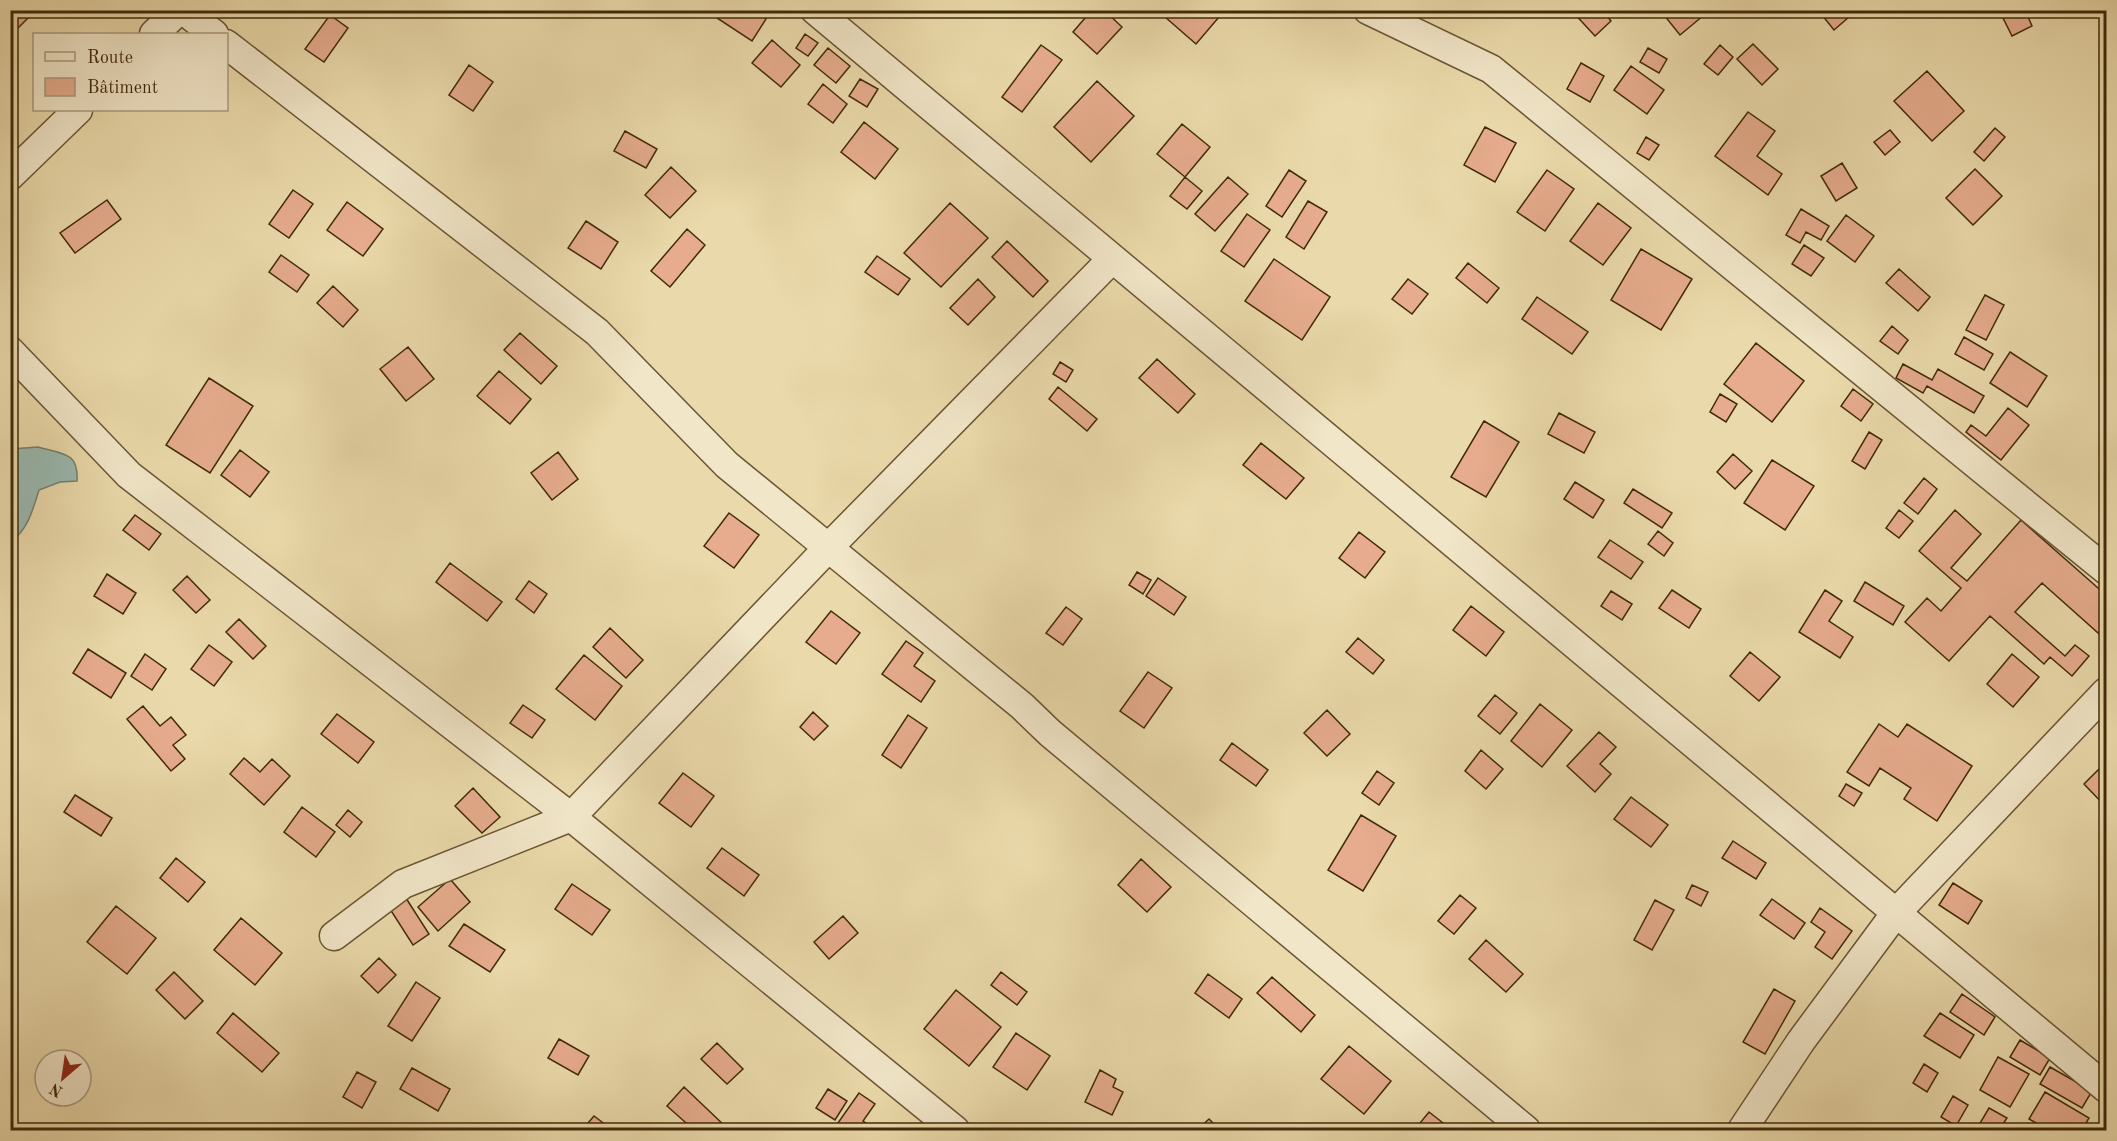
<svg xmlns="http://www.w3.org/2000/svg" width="2117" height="1141" font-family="'Old Standard TT',serif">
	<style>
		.water { fill: #99b9b0; stroke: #76806e; stroke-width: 1.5 }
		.building { fill: #e6ac8d; stroke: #412a0b; stroke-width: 1.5 }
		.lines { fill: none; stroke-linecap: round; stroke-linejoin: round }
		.street-casing { stroke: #6b5633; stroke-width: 31 }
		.street { stroke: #f1e6c8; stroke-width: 28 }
	</style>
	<rect width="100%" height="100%" fill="#ead9aa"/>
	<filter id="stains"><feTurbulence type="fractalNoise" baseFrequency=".00333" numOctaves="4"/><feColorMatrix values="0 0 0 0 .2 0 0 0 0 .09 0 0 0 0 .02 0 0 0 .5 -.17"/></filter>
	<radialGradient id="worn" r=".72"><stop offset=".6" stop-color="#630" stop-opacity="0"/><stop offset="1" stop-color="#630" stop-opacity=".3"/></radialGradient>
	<!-- water -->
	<path class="water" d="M38,447C61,454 79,451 77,481L60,482L39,490C33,509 28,530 11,541V449Z"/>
	<!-- building -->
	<path class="building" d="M10,10H23L29,17L10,36Z
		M722,10H752L766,19L752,41L717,18Z
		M1092,10H1104L1122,27L1097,54L1073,32Z
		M1157,10H1225L1196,44Z
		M1571,10H1602L1611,21L1595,36Z
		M1660,10H1710L1680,35Z
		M1818,10H1857L1834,30Z
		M1999,10H2025L2032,26L2012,36Z
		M330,15L348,28L324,62L305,49Z
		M805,34L818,43L808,56L796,48Z
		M772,40L800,65L781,87L752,63Z
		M1753,44L1778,69L1762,85L1737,59Z
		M1041,45L1062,60L1022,112L1002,97Z
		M1720,45L1733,57L1718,75L1704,64Z
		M828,48L850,66L836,83L814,65Z
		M1648,48L1667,59L1659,73L1640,62Z
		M1581,63L1604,76L1590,102L1567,89Z
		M469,65L493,82L473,111L449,95Z
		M1631,66L1664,90L1647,114L1614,90Z
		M1927,71L1964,111L1932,141L1894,101Z
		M860,79L878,89L867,107L849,96Z
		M1097,81L1134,116L1091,162L1054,127Z
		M823,84L847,104L833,123L808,104Z
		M1748,112L1775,131L1757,156L1782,174L1768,195L1715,156Z
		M864,122L898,149L875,179L841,152Z
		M1182,124L1210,147L1185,177L1157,154Z
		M1485,127L1516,143L1495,182L1464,165Z
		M1995,128L2005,137L1984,161L1974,152Z
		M1890,130L1900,142L1885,155L1874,142Z
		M625,131L657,149L646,168L614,151Z
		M1646,137L1659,145L1649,160L1637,153Z
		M1842,163L1857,188L1836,201L1821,176Z
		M671,167L696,191L670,218L645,195Z
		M1975,169L2002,196L1973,225L1946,198Z
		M1289,170L1306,181L1282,217L1266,206Z
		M1547,170L1574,189L1545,231L1517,212Z
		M1185,177L1202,191L1187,209L1170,196Z
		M1228,177L1248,194L1215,231L1195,214Z
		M293,190L313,204L289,238L269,224Z
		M107,200L121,219L75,253L60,233Z
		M1308,201L1327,212L1304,249L1286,237Z
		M347,202L383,229L363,256L327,230Z
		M950,203L988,238L941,287L904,253Z
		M1598,203L1631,228L1603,265L1570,241Z
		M1801,209L1829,226L1821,240L1806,232L1800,243L1786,235Z
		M1247,214L1270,230L1244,267L1221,251Z
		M1846,215L1874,236L1855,262L1827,241Z
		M586,221L618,242L601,269L568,248Z
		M687,229L705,245L670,287L651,271Z
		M1007,241L1048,281L1033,297L992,257Z
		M1804,245L1824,258L1811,276L1792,264Z
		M1641,249L1692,279L1661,330L1611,300Z
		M281,255L309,275L297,292L269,272Z
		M877,256L910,279L898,295L865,272Z
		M1274,259L1330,297L1302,340L1245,301Z
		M1468,263L1499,288L1487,303L1456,278Z
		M1899,269L1930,297L1918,311L1886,283Z
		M978,279L995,297L968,325L950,308Z
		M1408,279L1428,294L1412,314L1392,299Z
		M333,286L358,310L343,327L317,303Z
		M1985,295L2004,305L1986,340L1966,330Z
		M1537,297L1588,332L1572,354L1522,319Z
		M1892,326L1908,340L1898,354L1880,341Z
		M520,333L557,366L541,384L504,350Z
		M1964,337L1993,354L1984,370L1955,354Z
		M1756,343L1804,381L1772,422L1724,384Z
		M408,347L434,379L406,401L380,369Z
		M2010,352L2047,376L2027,407L1990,383Z
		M1157,359L1195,394L1178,413L1139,378Z
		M1060,362L1073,370L1066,382L1053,374Z
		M1903,364L1932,380L1938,369L1984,396L1974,413L1927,386L1923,393L1896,378Z
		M499,371L531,399L510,424L477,396Z
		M209,378L253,406L210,473L166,445Z
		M1058,387L1097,419L1087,431L1049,399Z
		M1853,389L1873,404L1861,421L1841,406Z
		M1720,394L1737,404L1726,422L1710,412Z
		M2008,408L2029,425L2001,460L1966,432L1971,425L1986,436Z
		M1559,413L1595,432L1584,453L1548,434Z
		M1484,421L1519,442L1486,497L1451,477Z
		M1869,432L1882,440L1865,469L1852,461Z
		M1261,443L1304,478L1286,499L1243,465Z
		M240,450L269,472L250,497L221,475Z
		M558,452L578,479L552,500L531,473Z
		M1733,454L1752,471L1735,489L1717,472Z
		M1772,460L1814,486L1785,530L1744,503Z
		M1924,478L1937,489L1918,514L1904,503Z
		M1575,482L1604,500L1593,518L1564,499Z
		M1633,489L1672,513L1662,528L1624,503Z
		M1899,510L1913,521L1899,538L1886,528Z
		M1955,510L1981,534L1951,568L1967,581L2021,520L2106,595V640L2042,583L2015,612L2065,656L2075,645L2089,656L2072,676L2050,657L2044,664L1990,616L1949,661L1905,622L1927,598L1941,611L1961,588L1919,551Z
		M729,513L759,535L734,568L704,546Z
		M135,515L161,534L149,550L123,530Z
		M1658,531L1673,543L1664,556L1648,544Z
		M1359,532L1385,552L1365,578L1339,558Z
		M1610,540L1643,562L1631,579L1598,557Z
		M450,563L502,602L487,621L436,582Z
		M1137,572L1151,580L1143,594L1129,585Z
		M107,574L136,593L123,614L94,596Z
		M187,576L210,600L196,613L173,590Z
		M1158,578L1186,597L1174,615L1146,596Z
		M529,581L547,594L534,613L516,599Z
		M1865,582L1904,606L1893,625L1854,601Z
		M1672,590L1701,609L1689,628L1659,608Z
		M1825,590L1842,601L1829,621L1853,637L1840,658L1799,632Z
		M1611,591L1632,604L1622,620L1601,606Z
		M1471,606L1504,632L1486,656L1453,630Z
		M1066,607L1082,619L1063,645L1046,633Z
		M831,611L860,633L836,664L806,642Z
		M239,619L266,646L253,659L226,632Z
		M610,628L643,660L626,678L593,647Z
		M1358,638L1384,660L1373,674L1346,652Z
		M906,641L923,653L914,666L935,681L921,702L882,674Z
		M209,645L232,662L214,686L191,669Z
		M88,649L126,673L111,698L73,673Z
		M1750,652L1780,677L1759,701L1730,676Z
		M145,654L166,669L152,690L131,676Z
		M2012,654L2039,677L2013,707L1987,684Z
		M584,655L622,686L595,720L556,689Z
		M1148,672L1172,688L1144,728L1120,711Z
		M1495,695L1517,713L1500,734L1478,716Z
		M1540,704L1572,730L1542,767L1511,741Z
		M523,705L545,720L532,738L510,723Z
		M143,706L160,726L171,717L186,735L173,745L185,759L171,771L127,719Z
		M1327,710L1350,734L1327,756L1304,733Z
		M813,712L828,726L814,740L800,727Z
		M337,714L374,742L358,763L321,734Z
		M908,715L927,728L901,768L882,755Z
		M1879,724L1898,737L1907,724L1972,766L1937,821L1904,799L1911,788L1880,768L1869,786L1847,772Z
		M1599,732L1616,747L1600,764L1611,774L1595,792L1567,766Z
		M1232,743L1268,770L1256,786L1220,760Z
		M1481,750L1503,769L1486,789L1465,771Z
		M244,758L260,772L272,759L290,776L264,805L230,774Z
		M2099,769L2106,776V807L2084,784Z
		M1377,771L1394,783L1379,805L1362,793Z
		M683,773L714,796L691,827L659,803Z
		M1846,784L1862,793L1854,806L1839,796Z
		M473,788L500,817L482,833L455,806Z
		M75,795L112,818L101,836L64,812Z
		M1631,797L1668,825L1651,847L1614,819Z
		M302,807L335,832L316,857L284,832Z
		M348,810L362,822L350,837L336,825Z
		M1361,815L1396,836L1363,891L1328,870Z
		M1733,841L1766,863L1756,879L1722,858Z
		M722,848L759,875L744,896L707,868Z
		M176,858L205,882L188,902L160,878Z
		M1141,859L1171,887L1147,912L1118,885Z
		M450,879L470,902L438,931L418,907Z
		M1953,883L1982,901L1968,924L1939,905Z
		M572,884L610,910L592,935L555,909Z
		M1692,885L1708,892L1701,906L1686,898Z
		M404,895L429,934L413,945L388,906Z
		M1460,895L1476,908L1454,934L1438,921Z
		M1772,899L1805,923L1794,939L1760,915Z
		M1655,900L1674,910L1652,950L1634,940Z
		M116,906L156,938L127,974L87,942Z
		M1820,908L1852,931L1832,959L1815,947L1825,932L1811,922Z
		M843,916L858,933L829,959L814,942Z
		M241,918L282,953L255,985L214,950Z
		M464,924L505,950L490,972L449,946Z
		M1486,940L1523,974L1506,992L1469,959Z
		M379,958L396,975L378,993L361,976Z
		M174,972L203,1001L185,1019L156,990Z
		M1001,972L1027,992L1017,1005L991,985Z
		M1208,974L1242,999L1229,1018L1195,993Z
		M1272,977L1315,1015L1301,1032L1257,993Z
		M416,982L440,998L412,1041L388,1026Z
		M1774,989L1795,1001L1765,1054L1743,1042Z
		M956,990L1001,1027L969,1066L924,1029Z
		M1962,994L1995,1017L1984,1035L1950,1012Z
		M233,1013L279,1053L262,1072L217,1033Z
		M1940,1013L1974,1035L1960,1058L1924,1036Z
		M1016,1033L1050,1056L1027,1090L993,1067Z
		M559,1039L589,1056L578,1075L548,1058Z
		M2020,1040L2050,1058L2040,1075L2010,1057Z
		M717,1043L743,1069L727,1084L701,1059Z
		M1349,1046L1391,1081L1364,1114L1321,1079Z
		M1998,1057L2029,1074L2010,1107L1980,1090Z
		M1924,1064L1938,1073L1927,1092L1913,1083Z
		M2050,1067L2092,1091L2082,1108L2040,1084Z
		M412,1068L450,1089L438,1111L400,1089Z
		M1100,1070L1116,1079L1113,1087L1123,1092L1112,1115L1085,1102Z
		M357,1072L376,1082L362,1108L343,1097Z
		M684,1087L727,1128L725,1130H694L667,1106Z
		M828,1089L847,1101L835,1120L816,1108Z
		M2045,1092L2089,1118L2082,1130H2048L2029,1119Z
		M859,1093L875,1104L863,1121L876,1130H833Z
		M1953,1096L1968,1105L1956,1126L1941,1117Z
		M1989,1108L2007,1118L1999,1130H1976Z
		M1429,1112L1452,1130H1420L1416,1128Z
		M594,1116L610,1128L608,1130H582Z
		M1209,1119L1220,1130H1197Z"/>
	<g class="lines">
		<!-- street casing -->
		<g class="street-casing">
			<path id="street" d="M183,10L214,34
				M815,10L2106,1088
				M1368,10L1491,69L2106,570
				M154,34L179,10
				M226,44L597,332L727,465L1022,706L1050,733L1526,1130
				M10,176L78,110
				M10,351L129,475L571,817L955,1130
				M334,936L403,884L571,817L828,548L1111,260
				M1742,1130L1801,1041L1895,914L2106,692"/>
		</g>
		<!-- street -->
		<use href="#street" class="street"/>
	</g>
	<!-- margin -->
	<rect width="2117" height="1141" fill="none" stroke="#ead9aa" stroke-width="36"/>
	<rect x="12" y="12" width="2093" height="1117" fill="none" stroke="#412a0b" stroke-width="3"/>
	<rect x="18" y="18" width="2081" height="1105" fill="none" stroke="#412a0b" stroke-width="1.5"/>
	<!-- legend -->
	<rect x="33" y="33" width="195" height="78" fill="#f1e6c8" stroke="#ab9b7c" stroke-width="1.5"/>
	<rect x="45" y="52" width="30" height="9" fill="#f1e6c8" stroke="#ab9b7c" stroke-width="1.5"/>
	<text x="87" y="63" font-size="18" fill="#412a0b">Route</text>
	<rect x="45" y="78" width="30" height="18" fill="#e6ac8d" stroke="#ab9b7c" stroke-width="1.5"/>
	<text x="87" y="93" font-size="18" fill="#412a0b">Bâtiment</text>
	<!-- north arrow -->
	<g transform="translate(63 1078) rotate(209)"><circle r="28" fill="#f1e6c8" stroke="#ab9b7c" stroke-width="1.5"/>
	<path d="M0-4.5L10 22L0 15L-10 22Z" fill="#8f2418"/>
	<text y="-9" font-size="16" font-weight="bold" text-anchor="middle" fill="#412a0b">N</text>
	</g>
	<rect width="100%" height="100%" filter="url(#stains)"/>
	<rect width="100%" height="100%" fill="url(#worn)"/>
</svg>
